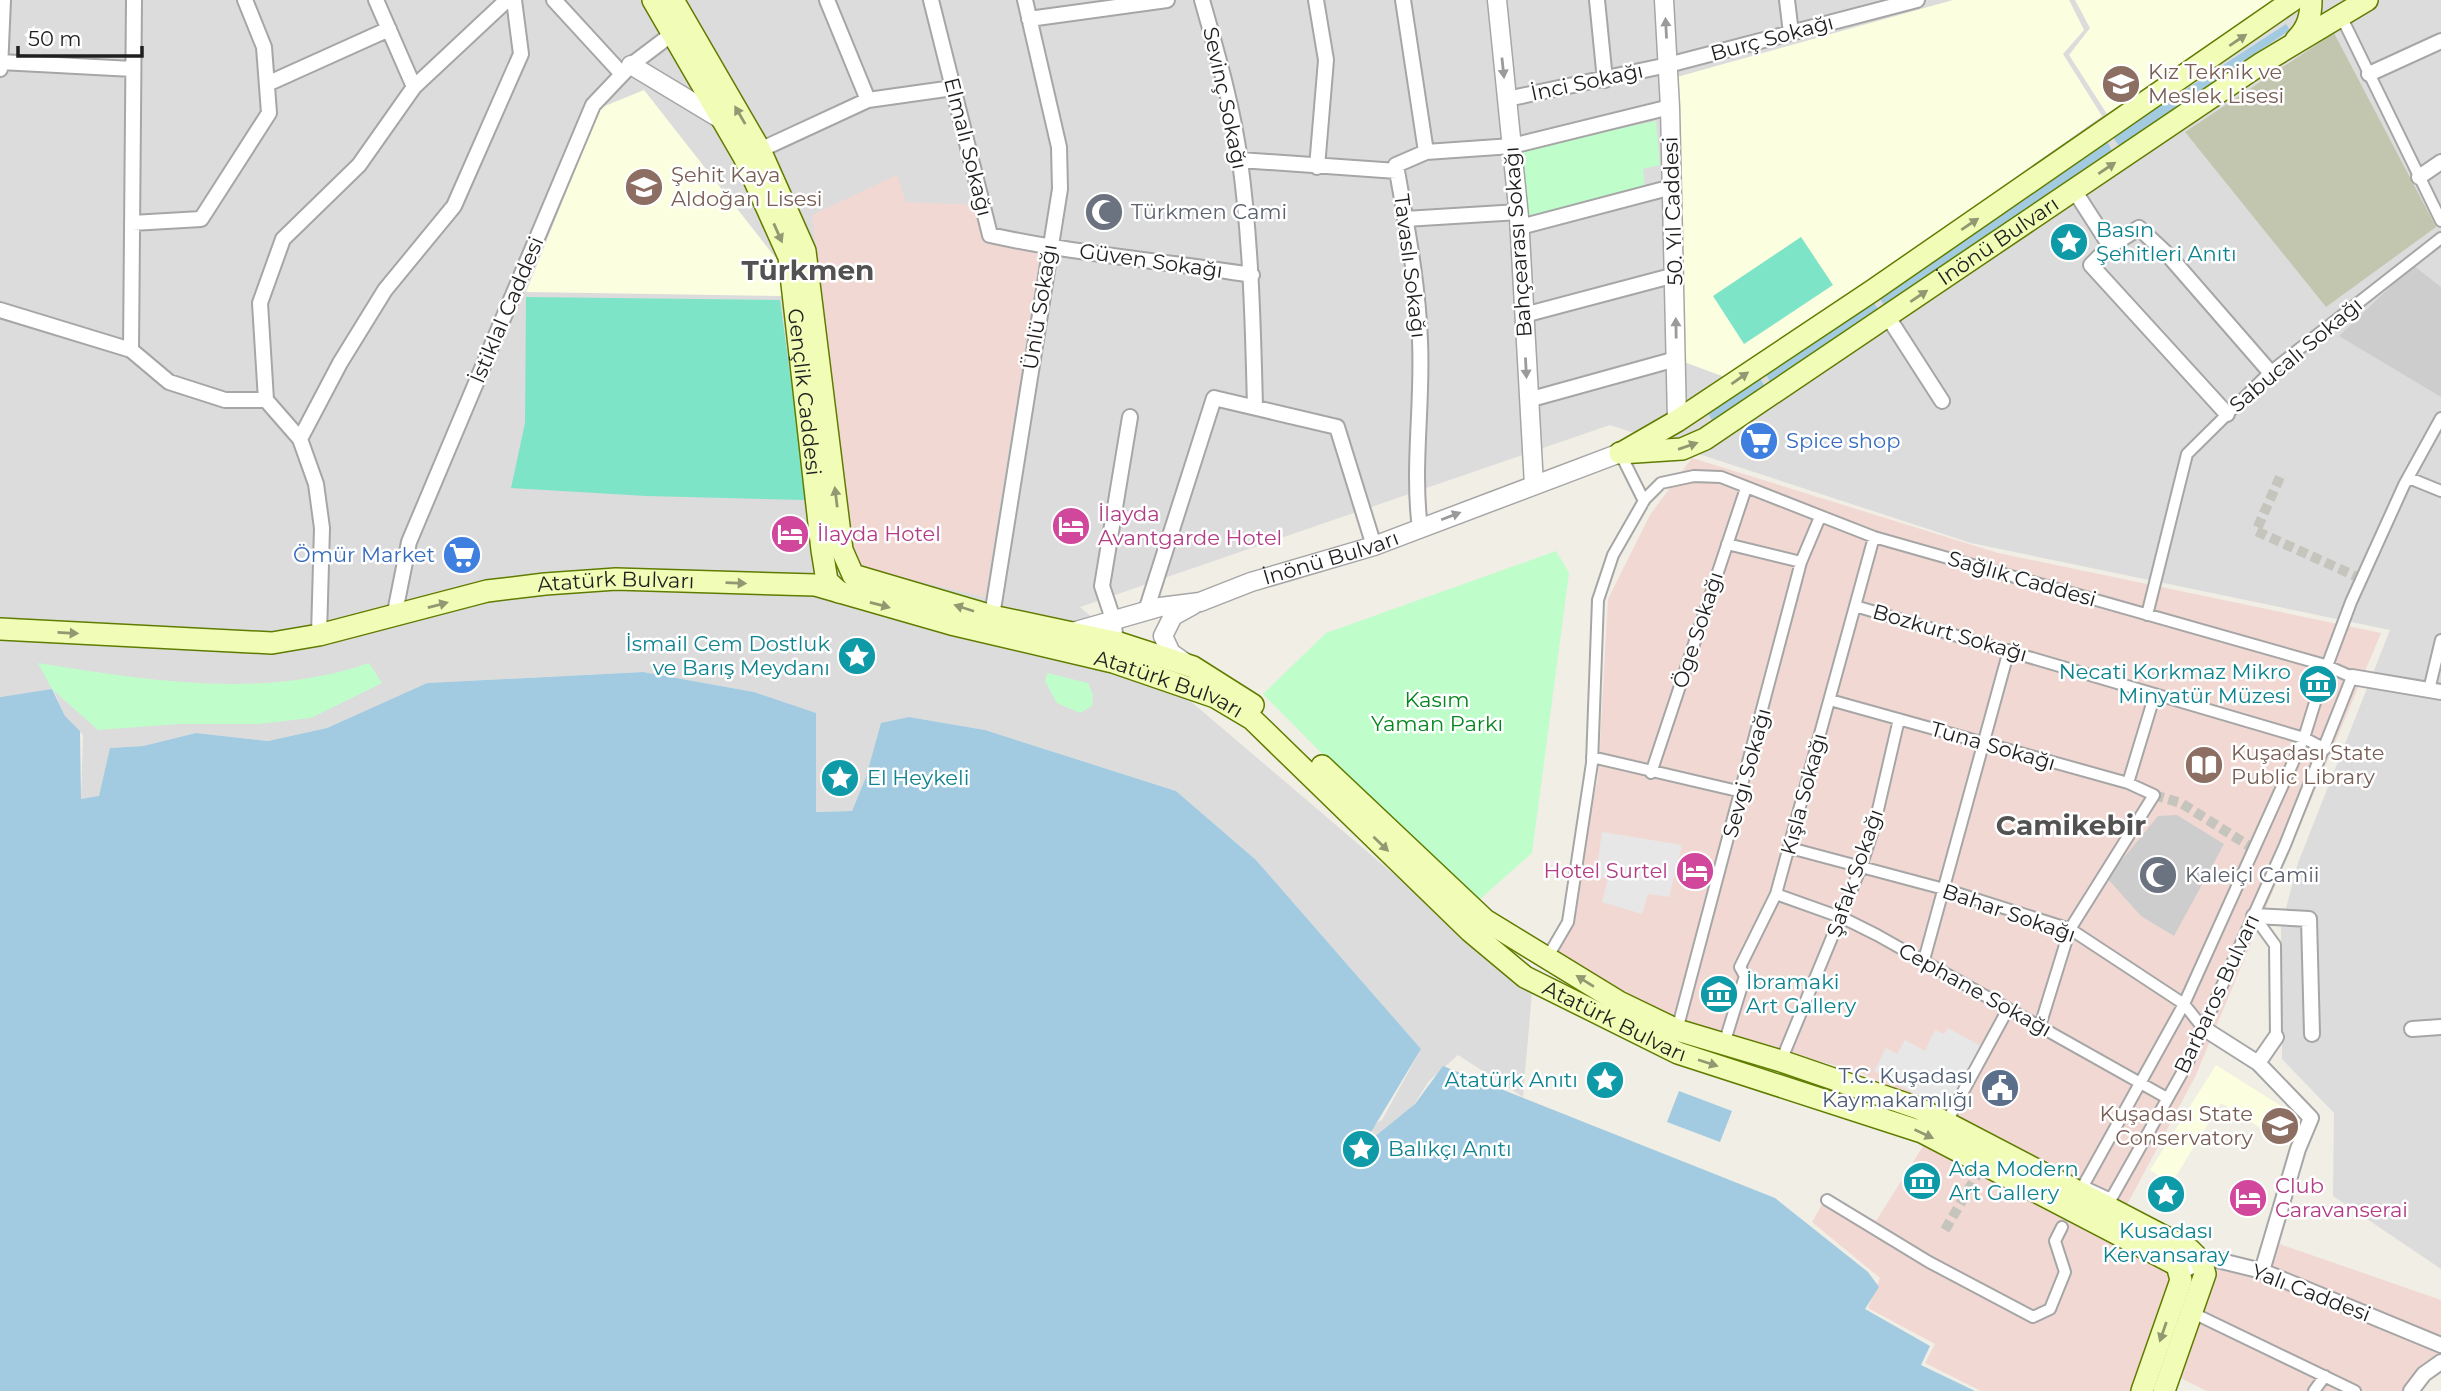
<svg xmlns="http://www.w3.org/2000/svg" width="2441" height="1391" font-family="Montserrat,sans-serif">
	<style>
		.residential { fill: #dddcdc }
		.commercial { fill: #f2d8d3 }
		.education { fill: #fbffdf }
		.religious { fill: #cdcdcd }
		.construction { fill: #c3c6af }
		.park { fill: #bffdcb }
		.pitch { fill: #7ee4c8 }
		.parking { fill: #e7e7e7 }
		.water { fill: #a2cbe1 }
		.lines { fill: none; stroke-linecap: round; stroke-linejoin: round }
		.pedestrian-tunnel { stroke: #c6c5bd; stroke-width: 10; stroke-dasharray: 10 5; stroke-linecap: butt }
		.pedestrian-casing { stroke: #a6a6a6; stroke-width: 14 }
		.minor-casing { stroke: #a6a6a6; stroke-width: 18 }
		.tertiary-casing { stroke: #a6a6a6; stroke-width: 21 }
		.secondary-casing { stroke: #607c00; stroke-width: 24 }
		.pedestrian { stroke: #fff; stroke-width: 10 }
		.minor { stroke: #fff; stroke-width: 14 }
		.tertiary { stroke: #fff; stroke-width: 18 }
		.secondary { stroke: #f1fdb6; stroke-width: 21 }
		.oneway { fill: #9a9a9a }
		.oneway2 { fill: #929972 }
		.labels { text-anchor: middle; stroke-width: 5; stroke-linejoin: round; paint-order: stroke }
		.street-label { font-size: 21px; fill: #1f1f1f; stroke: #fff }
		.education-label { font-size: 21px; fill: #785e54; stroke: #fff; text-anchor: start }
		.worship-label { font-size: 21px; fill: #5b616d; stroke: #fff; text-anchor: start }
		.culture-label { font-size: 21px; fill: #0d838f; stroke: #fff; text-anchor: start }
		.shop-label { font-size: 21px; fill: #366cbe; stroke: #fff; text-anchor: start }
		.hotel-label { font-size: 21px; fill: #b23c85; stroke: #fff; text-anchor: start }
		.park-label { font-size: 21px; fill: #05851e; stroke: #fff }
		.service-label { font-size: 21px; fill: #4e5e75; stroke: #fff; text-anchor: end }
		.district-label { font-size: 28px; font-weight: bold; fill: #525252; stroke: #fff }
	</style>
	<rect width="100%" height="100%" fill="#f0eee5"/>
	<!-- residential -->
	<path class="residential" d="M0,0H2441V1269L2333,1196L2334,1113L2282,1059L2281,927L2298,863L2390,630L1971,543L1610,425L1080,607L1532,992L1523,1097L1458,1055L1429,1081L1383,1153L1336,1144L1382,1120L1421,1049L1256,860L1176,791L985,730L909,717L866,777L852,811L816,812L754,692L643,672L427,683L327,728L268,741L196,733L143,746L111,748L99,797L81,799L83,735L65,716L53,689L0,697Z"/>
	<!-- commercial -->
	<path class="commercial" d="M897,175L906,202L976,205L983,239L1040,255L985,597L866,569L852,554L812,215Z
		M1692,458L1998,553L2381,633L2195,1077L2111,1235L2179,1273L2135,1391H1981L1925,1363L1935,1344L1868,1308L1880,1278L1812,1222L1828,1194L1876,1221L1944,1113L1859,1072L1690,1026L1618,993L1558,956L1598,778L1608,599L1650,515Z
		M2271,1241L2441,1300V1362L2411,1391H2207L2170,1373L2216,1258L2262,1271Z"/>
	<!-- education -->
	<path class="education" d="M1953,0H2069L2084,30L2063,54L2102,116L1730,379L1676,359L1677,77Z
		M2075,0H2286L2107,114L2069,55L2090,28Z
		M644,90L782,266L783,296L526,292L600,108Z
		M2216,1065L2305,1121L2289,1146L2221,1103L2171,1184L2150,1170Z"/>
	<!-- religious -->
	<path class="religious" d="M2413,265L2441,287V397L2339,336Z
		M2177,815L2224,844L2174,936L2141,916L2107,878L2158,816Z"/>
	<!-- construction -->
	<path class="construction" d="M2334,33L2436,227L2326,307L2185,132Z"/>
	<!-- park -->
	<path class="park" d="M1656,121L1660,165L1643,169L1645,189L1525,220L1517,149Z
		M1556,551L1569,573L1532,853L1479,900L1348,780L1263,694L1326,633Z
		M38,663C145,680 264,700 369,663L382,683L311,718L258,724H178L98,730L52,689Z
		M1047,673L1088,683L1093,695L1092,706L1080,713L1057,703L1045,681Z"/>
	<!-- pitch -->
	<path class="pitch" d="M1801,237L1833,285L1744,344L1713,296Z
		M526,297L780,300L807,500L646,496L511,488L525,423Z"/>
	<!-- parking -->
	<path class="parking" d="M1602,832L1682,845L1669,897L1648,894L1642,914L1602,902L1608,879L1596,875Z
		M1948,1028L1983,1047L1948,1112L1874,1071L1886,1048L1897,1054L1905,1040L1925,1051L1935,1030L1944,1034Z"/>
	<!-- water -->
	<path class="water" d="M2286,24L2290,30L2119,146L2113,137Z
		M2107,141L2112,151L1884,305L1878,296Z
		M1872,300L1878,309L1770,382L1766,374Z
		M1760,378L1765,387L1713,422L1708,413Z
		M643,672L754,692L816,713V812L852,811L866,777L881,723L909,717L985,730L1176,791L1256,860L1421,1049L1362,1147L1415,1104L1443,1066L1775,1198L1868,1272L1879,1287L1865,1309L1930,1346L1921,1365L1975,1391H0V697L52,689L65,716L80,731L81,799L99,796L110,748L143,746L196,733L268,741L327,728L427,683Z
		M1679,1091L1732,1111L1720,1142L1667,1122Z"/>
	<g class="lines">
		<!-- pedestrian-tunnel -->
		<path class="pedestrian-tunnel" d="M2280,477L2256,531L2362,579
			M2317,696L2324,674
			M2154,795L2181,803L2254,849
			M1945,1230L1977,1175"/>
		<!-- pedestrian casing -->
		<g class="pedestrian-casing">
			<path id="pedestrian" d="M2341,16L2441,221
				M1620,453L1644,501
				M2409,478L2441,491
				M1727,544L1801,562
				M1855,606L2304,738L2325,749
				M2147,615L2187,454L2270,372L2441,238
				M2324,674L2351,602L2404,485L2441,418
				M2429,690L2441,640
				M1830,700L2128,783L2154,795L2070,929L2040,1026
				M1592,757L1742,792
				M1651,773L1746,488
				M2128,783L2155,694
				M1790,848L1944,889L2070,929L2184,1004L2203,1028
				M1776,894L1843,918L1877,935L2167,1098
				M2254,916L2275,945L2276,1037
				M1547,958L1568,922L1592,763L1598,600L1613,555L1645,499L1661,483L1694,476L1721,477L1874,537L2325,665L2352,677L2285,845L2187,1064L2111,1199L2083,1186L2184,1004L2304,738L2317,696
				M1924,960L2009,650
				M1677,1030L1801,562L1820,517
				M1724,1044L1745,976L1740,967L1776,894L1874,537
				M1781,1061L1861,867L1874,827L1899,719
				M1946,1123L2008,1009
				M1827,1200L1929,1262L2033,1317L2050,1309L2065,1272L2055,1241L2062,1227
				M2191,1312L2355,1391
				M2314,1391L2325,1376"/>
		</g>
		<!-- minor casing -->
		<g class="minor-casing">
			<path id="minor" d="M376,0L414,87
				M554,0L622,74
				M931,0L990,235C1076,254 1164,261 1252,275
				M1202,0C1217,53 1233,107 1240,161C1251,243 1253,325 1255,407
				M1316,0L1326,60L1317,167
				M1403,0L1426,152
				M1597,0L1605,80
				M1787,0L1791,33
				M1029,19L1167,0
				M0,62L133,69
				M0,69L3,0
				M2369,74L2441,41
				M267,84L389,29
				M1507,99L1668,65L1917,0
				M868,100L953,88
				M760,150L868,100L827,0
				M1240,160L1397,171
				M2419,177L2441,162
				M2074,190L2110,246L2139,228L2169,256L2270,372
				M1405,219L1519,212
				M132,223L201,219L269,113L264,47L245,0
				M1520,227L1672,187
				M2110,246L2091,265L2227,414
				M0,310L131,350L169,382L225,400H266
				M1524,315L1675,275
				M1888,317L1942,401
				M131,350L134,0
				M1528,400L1676,359
				M300,439L340,363L385,290L454,206L521,54L514,0
				M1420,529C1412,466 1423,404 1420,341C1418,282 1406,223 1396,165L1426,152L1512,146L1670,107
				M1146,611L1214,398L1337,427L1374,546
				M992,616L1060,189L1059,147L1025,0
				M394,617L409,542L593,105L631,65L672,34
				M319,635L322,528L316,484L300,439L266,400L260,303L283,239L359,165L414,87L507,0
				M1117,649L1113,619L1102,586L1130,417
				M2352,677L2441,692
				M2254,916L2309,919L2312,1034
				M2203,1028L2258,1063L2276,1037
				M2412,1029L2441,1027
				M2258,1063L2311,1118L2298,1149L2262,1271
				M2180,1272L2209,1258L2262,1271L2441,1345
				M2411,1391L2424,1374L2441,1362"/>
		</g>
		<!-- tertiary casing -->
		<g class="tertiary-casing">
			<g id="tertiary">
				<path d="M1497,0L1519,217L1534,485"/>
				<path d="M1664,0L1670,107L1677,421"/>
				<path d="M631,65L719,118"/>
				<path id="s1" d="M1069,633L1160,607L1200,602L1251,582L1374,546L1620,453"/>
				<path d="M1184,662L1171,653L1163,636L1173,616L1193,605"/>
			</g>
		</g>
		<!-- secondary casing -->
		<g class="secondary-casing">
			<g id="secondary">
				<path id="s2" d="M653,0L744,157L789,257L822,550L827,581L839,592"/>
				<path d="M673,0L760,150L805,251L842,550L853,575L992,616L1119,643L1193,667L1253,705"/>
				<path d="M2296,40C2308,28 2311,16 2311,0"/>
				<path d="M1625,451L1677,421L1872,291L2293,0"/>
				<path id="s3" d="M1620,453L1682,449L1705,439L2262,63L2367,0"/>
				<path id="s4" d="M0,629L272,643L319,635L487,591L545,584L616,579L815,585L951,624L1113,662L1215,697L1252,719L1470,931L1525,977L1678,1053L1922,1132L2177,1265L2181,1280L2142,1391"/>
				<path d="M1322,766L1485,920L1619,1002L1677,1030L1781,1061L1918,1108L2190,1250L2201,1261L2205,1274L2164,1391"/>
			</g>
		</g>
		<!-- pedestrian -->
		<use href="#pedestrian" class="pedestrian"/>
		<!-- minor -->
		<use href="#minor" class="minor"/>
		<!-- tertiary -->
		<use href="#tertiary" class="tertiary"/>
		<!-- secondary -->
		<use href="#secondary" class="secondary"/>
	</g>
	<!-- one-way arrows -->
	<defs><path id="oneway-solid" d="M-6-.8H1V-3.2L6.5 0L1 3.2V.8H-6Z" transform="scale(1.75)"/></defs>
	<g class="oneway">
		<use href="#oneway-solid" transform="translate(1666 28) rotate(-93)"/>
		<use href="#oneway-solid" transform="translate(1503 68) rotate(84)"/>
		<use href="#oneway-solid" transform="translate(1676 328) rotate(-91)"/>
		<use href="#oneway-solid" transform="translate(1526 368) rotate(87)"/>
		<use href="#oneway-solid" transform="translate(1451 516) rotate(-21)"/>
	</g>
	<g class="oneway2">
		<use href="#oneway-solid" transform="translate(2238 40) rotate(-34)"/>
		<use href="#oneway-solid" transform="translate(740 115) rotate(-120)"/>
		<use href="#oneway-solid" transform="translate(2107 168) rotate(-34)"/>
		<use href="#oneway-solid" transform="translate(1970 224) rotate(-34)"/>
		<use href="#oneway-solid" transform="translate(778 233) rotate(66)"/>
		<use href="#oneway-solid" transform="translate(1919 296) rotate(-34)"/>
		<use href="#oneway-solid" transform="translate(1740 378) rotate(-35)"/>
		<use href="#oneway-solid" transform="translate(1688 446) rotate(-19)"/>
		<use href="#oneway-solid" transform="translate(836 497) rotate(-97)"/>
		<use href="#oneway-solid" transform="translate(736 583) rotate(2)"/>
		<use href="#oneway-solid" transform="translate(438 605) rotate(-15)"/>
		<use href="#oneway-solid" transform="translate(880 605) rotate(15)"/>
		<use href="#oneway-solid" transform="translate(964 608) rotate(-162)"/>
		<use href="#oneway-solid" transform="translate(68 633) rotate(3)"/>
		<use href="#oneway-solid" transform="translate(1381 844) rotate(44)"/>
		<use href="#oneway-solid" transform="translate(1585 981) rotate(-148)"/>
		<use href="#oneway-solid" transform="translate(1708 1063) rotate(18)"/>
		<use href="#oneway-solid" transform="translate(1924 1134) rotate(25)"/>
		<use href="#oneway-solid" transform="translate(2163 1332) rotate(109)"/>
	</g>
	<!-- icons -->
	<defs>
		<g id="school-disc" transform="scale(2.0125)"><circle r="9.5" fill="#8d6e63" stroke="#fff"/><path d="M0-5L7-2L0 1L-7-2ZM-4 1L0 2.5L4 1V4Q0 6-4 4Z" fill="#fff"/></g>
		<g id="mosque-disc" transform="scale(2.0125)"><circle r="9.5" fill="#6b7280" stroke="#fff"/><path d="M3.5-4.9A6 6 0 1 0 3.5 4.9A5 5 0 1 1 3.5-4.9Z" fill="#fff"/></g>
		<g id="sight-disc" transform="scale(2.0125)"><circle r="9.5" fill="#0f9aa8" stroke="#fff"/><path d="M0-6L1.8-2.2L6-1.7L2.9 1.2L3.7 5.4L0 3.3L-3.7 5.4L-2.9 1.2L-6-1.7L-1.8-2.2Z" fill="#fff"/></g>
		<g id="supermarket-disc" transform="scale(2.0125)"><circle r="9.5" fill="#3f7fe0" stroke="#fff"/><path d="M-6-5.5h2.5l.6 2H6L4.5 2H-2.5L-4.4-4H-6ZM-1.5 3.2a1.3 1.3 0 1 0 .1 0ZM3 3.2a1.3 1.3 0 1 0 .1 0Z" fill="#fff"/></g>
		<g id="hotel-disc" transform="scale(2.0125)"><circle r="9.5" fill="#d1479c" stroke="#fff"/><path d="M-6-4.5h1.5V1H6V5H4.5V3h-9V5H-6ZM-4 0a1.8 1.8 0 1 1 3.6 0ZM.5 0V-2.5h3Q6-2.5 6 0Z" fill="#fff"/></g>
		<g id="museum-disc" transform="scale(2.0125)"><circle r="9.5" fill="#0f9aa8" stroke="#fff"/><path d="M0-6L6-3V-2H-6V-3ZM-5-1h2V3h-2ZM-1-1h2V3h-2ZM3-1h2V3H3ZM-6 4H6V6H-6Z" fill="#fff"/></g>
		<g id="library-disc" transform="scale(2.0125)"><circle r="9.5" fill="#8d6e63" stroke="#fff"/><path d="M-6-4Q-3-5.5-.7-3.5V5Q-3 3-6 4ZM6-4Q3-5.5 .7-3.5V5Q3 3 6 4Z" fill="#fff"/></g>
		<g id="civic-disc" transform="scale(2.0125)"><circle r="9.5" fill="#5c6f8a" stroke="#fff"/><path d="M-.6-6.5H3V-4.5H.6V-3L4-1V1h2V6H-6V1h2V-1L-.6-3ZM-1.2 2.5V6h2.4V2.5Z" fill="#fff"/></g>
		<g id="university-disc" transform="scale(2.0125)"><circle r="9.5" fill="#8d6e63" stroke="#fff"/><path d="M0-5L7-2L0 1L-7-2ZM-4 1L0 2.5L4 1V4Q0 6-4 4Z" fill="#fff"/></g>
	</defs>
	<g fill-rule="evenodd">
		<use href="#school-disc" x="2121" y="84"/>
		<use href="#school-disc" x="644" y="187"/>
		<use href="#mosque-disc" x="1104" y="212"/>
		<use href="#sight-disc" x="2069" y="242"/>
		<use href="#supermarket-disc" x="1759" y="441"/>
		<use href="#hotel-disc" x="1071" y="526"/>
		<use href="#hotel-disc" x="790" y="534"/>
		<use href="#supermarket-disc" x="462" y="555"/>
		<use href="#sight-disc" x="857" y="656"/>
		<use href="#museum-disc" x="2318" y="684"/>
		<use href="#library-disc" x="2204" y="765"/>
		<use href="#sight-disc" x="840" y="778"/>
		<use href="#hotel-disc" x="1695" y="871"/>
		<use href="#mosque-disc" x="2158" y="875"/>
		<use href="#museum-disc" x="1719" y="994"/>
		<use href="#sight-disc" x="1605" y="1080"/>
		<use href="#civic-disc" x="2000" y="1088"/>
		<use href="#university-disc" x="2280" y="1126"/>
		<use href="#sight-disc" x="1361" y="1149"/>
		<use href="#museum-disc" x="1922" y="1181"/>
		<use href="#sight-disc" x="2166" y="1194"/>
		<use href="#hotel-disc" x="2248" y="1198"/>
	</g>
	<g class="labels">
		<!-- street labels -->
		<g class="street-label">
			<text transform="translate(1772 38) rotate(-15)" y="7">Burç Sokağı</text>
			<text transform="translate(1587 82) rotate(-12)" y="7">İnci Sokağı</text>
			<text transform="translate(1225 98) rotate(78)" y="7">Sevinç Sokağı</text>
			<text transform="translate(968 147) rotate(76)" y="7">Elmalı Sokağı</text>
			<text transform="translate(1673 211) rotate(-92)" y="7">50. Yıl Caddesi</text>
			<text transform="translate(1518 242) rotate(-94)" y="7">Bahçearası Sokağı</text>
			<text dy="7" stroke="none"><textPath href="#s3" startOffset="441">İnönü Bulvarı</textPath></text>
			<text transform="translate(1151 261) rotate(8)" y="7">Güven Sokağı</text>
			<text transform="translate(1410 266) rotate(83)" y="7">Tavaslı Sokağı</text>
			<text transform="translate(1040 307) rotate(-81)" y="7">Ünlü Sokağı</text>
			<text transform="translate(507 310) rotate(-67)" y="7">İstiklal Caddesi</text>
			<text transform="translate(2296 355) rotate(-40)" y="7">Sabucalı Sokağı</text>
			<text dy="7" stroke="none"><textPath href="#s2" startOffset="427">Gençlik Caddesi</textPath></text>
			<text dy="7" stroke="none"><textPath href="#s1" startOffset="273">İnönü Bulvarı</textPath></text>
			<text transform="translate(2022 579) rotate(16)" y="7">Sağlık Caddesi</text>
			<text dy="7" stroke="none"><textPath href="#s4" startOffset="623">Atatürk Bulvarı</textPath></text>
			<text transform="translate(1698 630) rotate(-72)" y="7">Öge Sokağı</text>
			<text transform="translate(1950 633) rotate(16)" y="7">Bozkurt Sokağı</text>
			<text dy="7" stroke="none"><textPath href="#s4" startOffset="1190">Atatürk Bulvarı</textPath></text>
			<text transform="translate(1993 746) rotate(16)" y="7">Tuna Sokağı</text>
			<text transform="translate(1747 773) rotate(-75)" y="7">Sevgi Sokağı</text>
			<text transform="translate(1804 794) rotate(-75)" y="7">Kışla Sokağı</text>
			<text transform="translate(1855 873) rotate(-71)" y="7">Şafak Sokağı</text>
			<text transform="translate(2009 913) rotate(19)" y="7">Bahar Sokağı</text>
			<text transform="translate(1975 990) rotate(29)" y="7">Cephane Sokağı</text>
			<text transform="translate(2217 994) rotate(-65)" y="7">Barbaros Bulvarı</text>
			<text dy="7" stroke="none"><textPath href="#s4" startOffset="1757">Atatürk Bulvarı</textPath></text>
			<text transform="translate(2311 1293) rotate(21)" y="7">Yalı Caddesi</text>
		</g>
		<!-- education labels -->
		<g class="education-label">
			<text x="2148" y="79">Kız Teknik ve<tspan x="2148" dy="24">Meslek Lisesi</tspan></text>
			<text x="671" y="182">Şehit Kaya<tspan x="671" dy="24">Aldoğan Lisesi</tspan></text>
			<text x="2231" y="760">Kuşadası State<tspan x="2231" dy="24">Public Library</tspan></text>
			<text x="2253" y="1121" text-anchor="end">Kuşadası State<tspan x="2253" dy="24">Conservatory</tspan></text>
		</g>
		<!-- worship labels -->
		<g class="worship-label">
			<text x="1131" y="219">Türkmen Cami</text>
			<text x="2185" y="882">Kaleiçi Camii</text>
		</g>
		<!-- culture labels -->
		<g class="culture-label">
			<text x="2096" y="237">Basın<tspan x="2096" dy="24">Şehitleri Anıtı</tspan></text>
			<text x="830" y="651" text-anchor="end">İsmail Cem Dostluk<tspan x="830" dy="24">ve Barış Meydanı</tspan></text>
			<text x="2291" y="679" text-anchor="end">Necati Korkmaz Mikro<tspan x="2291" dy="24">Minyatür Müzesi</tspan></text>
			<text x="867" y="785">El Heykeli</text>
			<text x="1746" y="989">İbramaki<tspan x="1746" dy="24">Art Gallery</tspan></text>
			<text x="1578" y="1087" text-anchor="end">Atatürk Anıtı</text>
			<text x="1388" y="1156">Balıkçı Anıtı</text>
			<text x="1949" y="1176">Ada Modern<tspan x="1949" dy="24">Art Gallery</tspan></text>
			<text x="2166" y="1238" text-anchor="middle">Kusadası<tspan x="2166" dy="24">Kervansaray</tspan></text>
		</g>
		<!-- shop labels -->
		<g class="shop-label">
			<text x="1786" y="448">Spice shop</text>
			<text x="435" y="562" text-anchor="end">Ömür Market</text>
		</g>
		<!-- hotel labels -->
		<g class="hotel-label">
			<text x="1098" y="521">İlayda<tspan x="1098" dy="24">Avantgarde Hotel</tspan></text>
			<text x="817" y="541">İlayda Hotel</text>
			<text x="1668" y="878" text-anchor="end">Hotel Surtel</text>
			<text x="2275" y="1193">Club<tspan x="2275" dy="24">Caravanserai</tspan></text>
		</g>
		<!-- park labels -->
		<g class="park-label">
			<text x="1437" y="707">Kasım<tspan x="1437" dy="24">Yaman Parkı</tspan></text>
		</g>
		<!-- service labels -->
		<g class="service-label">
			<text x="1973" y="1083">T.C. Kuşadası<tspan x="1973" dy="24">Kaymakamlığı</tspan></text>
		</g>
		<!-- district labels -->
		<g class="district-label">
			<text x="808" y="280">Türkmen</text>
			<text x="2071" y="835">Camikebir</text>
		</g>
	</g>
	<!-- scale -->
	<path d="M18 46v10h124v-10" fill="none" stroke="#1f1f1f" stroke-width="3.5"/>
	<text x="28" y="46" font-size="21" fill="#1f1f1f" stroke="#ffffff" stroke-width="5" paint-order="stroke">50 m</text>
</svg>
